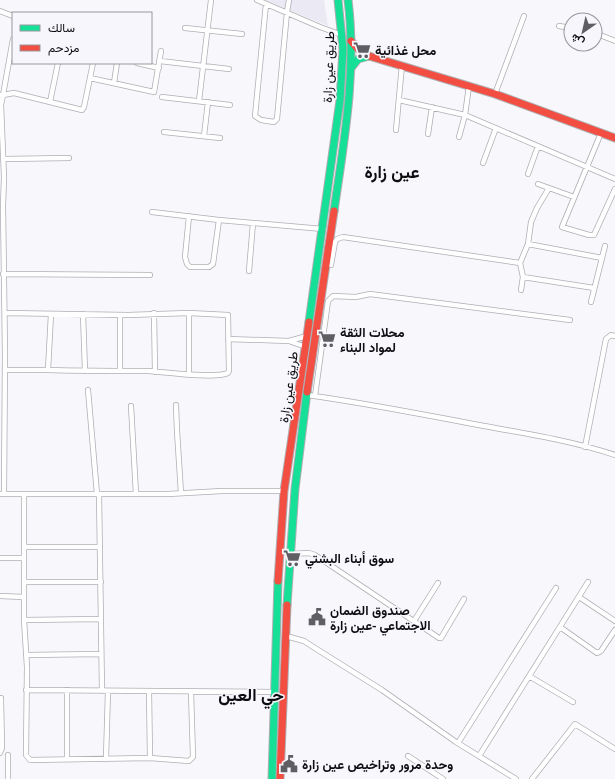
<svg xmlns="http://www.w3.org/2000/svg" width="615" height="779" font-family="'Noto Serif',Vazirmatn,serif">
	<style>
		.built { fill: #ebe9f3 }
		.lines { fill: none; stroke-linecap: round; stroke-linejoin: round }
		.street-casing { stroke: #afaeb2; stroke-width: 6 }
		.fast-casing { stroke: #afaeb2; stroke-width: 9 }
		.jam-casing { stroke: #afaeb2; stroke-width: 9 }
		.street { stroke: #fefeff; stroke-width: 4.5 }
		.fast { stroke: #16e098; stroke-width: 7 }
		.jam { stroke: #f24e42; stroke-width: 7 }
		.labels { text-anchor: middle; stroke-width: 3; stroke-linejoin: round; paint-order: stroke }
		.poi-label { font-size: 13px; font-weight: bold; fill: #0d0c0f; stroke: #f7f6fd; text-anchor: start }
		.street-label { font-size: 13px; fill: #0d0c0f; stroke: #f7f6fd }
		.district-label { font-size: 17px; font-weight: bold; fill: #0d0c0f; stroke: #f7f6fd }
	</style>
	<rect width="100%" height="100%" fill="#f8f7fc"/>
	<!-- built -->
	<path class="built" d="M264,0H324L328,26Z"/>
	<g class="lines">
		<!-- street casing -->
		<g class="street-casing">
			<path id="street" d="M257,0L320,27L342,35
				M266,4L255,116L261,120L274,122L277,119L287,12L289,0
				M0,11L13,16
				M559,26L571,28
				M185,28L242,34
				M595,33L615,41
				M160,61L229,69
				M137,63L159,68
				M90,78L154,92L161,51
				M114,83L117,63
				M495,94L524,16
				M0,95H3L13,39
				M162,97L230,105
				M399,100L465,115L615,179
				M199,101L211,0
				M50,102L58,63
				M396,130L402,65
				M164,132L220,138
				M601,133L562,227L589,235H594L615,189
				M428,134L432,107
				M204,136L208,102
				M459,137L465,115L469,86
				M4,159L69,158
				M483,163L496,128
				M528,174L538,146
				M538,184L574,197
				M152,212L219,220L323,229
				M189,216L185,257L187,264L190,267H209L213,264L219,220
				M528,244L602,258
				M331,265L335,242L337,239L343,237L520,263
				M249,271L253,223
				M3,274L150,275
				M523,277L594,288
				M521,290L523,277L520,263L528,244L531,222L537,208L549,188
				M591,302L605,246
				M5,313L128,315L189,313
				M154,313L155,372
				M51,314L48,370C81,371 115,371 149,371C166,372 215,379 228,373L229,371L228,315L189,313V374
				M83,314L85,371
				M228,339L289,341L307,336
				M289,341L306,347
				M5,370H48
				M120,371V315
				M88,390L97,494
				M307,395C366,403 425,415 484,426C528,434 573,441 615,455
				M315,396L328,301L333,296L356,297L370,294L570,320
				M176,405L177,431L181,493
				M131,406L136,494
				M585,447L606,339L611,335L615,336
				M0,494H168L222,491H284
				M4,494L5,354L3,206L4,177L1,105L3,95L14,93L82,110L84,107L93,63
				M99,494L102,691
				M24,495V620L27,667L26,755L30,760L150,758L189,761L193,757L191,692
				M25,547H100
				M290,554L309,553L315,555L439,638H441L464,599
				M0,558H24
				M24,582H101
				M0,596L24,597
				M579,597L615,621
				M24,620L101,619
				M414,621L438,583
				M560,627L597,653L601,651L615,630
				M286,636L304,641L318,650L382,690L456,742L516,779
				M26,655L101,654
				M529,676L573,702
				M26,690L275,692
				M149,691L150,758
				M458,743L556,588
				M0,753L2,748L1,698
				M8,755V779
				M408,756L443,779
				M479,756L588,582
				M106,758L108,691
				M67,759V690
				M532,779L575,724L615,749"/>
		</g>
		<!-- fast casing -->
		<g class="fast-casing">
			<path id="fast" d="M351,68L358,59L369,56
				M334,211C344,141 357,71 348,0
				M309,322L340,100L343,49L338,0
				M287,605L295,489L307,392
				M272,779L278,581"/>
		</g>
		<!-- jam casing -->
		<g class="jam-casing">
			<path id="jam" d="M351,41L357,48L369,56L495,94L615,138
				M307,392L334,211
				M278,581L284,491L309,322
				M280,779L287,605"/>
		</g>
		<!-- street -->
		<use href="#street" class="street"/>
		<!-- fast -->
		<use href="#fast" class="fast"/>
		<!-- jam -->
		<use href="#jam" class="jam"/>
	</g>
	<!-- icons -->
	<defs>
		<g id="supermarket-bare" transform="scale(1.38)"><path d="M-6-5.5h2.5l.6 2H6L4.5 2H-2.5L-4.4-4H-6ZM-1.5 3.2a1.3 1.3 0 1 0 .1 0ZM3 3.2a1.3 1.3 0 1 0 .1 0Z" fill="#5f5e62" stroke="#f7f6fd" stroke-width="2.5" paint-order="stroke"/></g>
		<g id="civic-bare" transform="scale(1.38)"><path d="M-.6-6.5H3V-4.5H.6V-3L4-1V1h2V6H-6V1h2V-1L-.6-3ZM-1.2 2.5V6h2.4V2.5Z" fill="#5f5e62" stroke="#f7f6fd" stroke-width="2.5" paint-order="stroke"/></g>
	</defs>
	<g fill-rule="evenodd">
		<use href="#supermarket-bare" x="362" y="50"/>
		<use href="#supermarket-bare" x="327" y="339"/>
		<use href="#supermarket-bare" x="292" y="558"/>
		<use href="#civic-bare" x="317" y="617"/>
		<use href="#civic-bare" x="289" y="764"/>
	</g>
	<g class="labels">
		<!-- poi labels -->
		<g class="poi-label">
			<text x="375" y="55">محل غذائية</text>
			<text x="340" y="337">محلات الثقة<tspan x="340" dy="15">لمواد البناء</tspan></text>
			<text x="305" y="563">سوق أبناء البشتي</text>
			<text x="330" y="615">صندوق الضمان<tspan x="330" dy="15">الاجتماعي -عين زارة</tspan></text>
			<text x="302" y="769">وحدة مرور وتراخيص عين زارة</text>
		</g>
		<!-- street labels -->
		<g class="street-label">
			<text transform="translate(328 67) rotate(-88)" y="5">طريق عين زارة</text>
			<text transform="translate(288 387) rotate(-82)" y="5">طريق عين زارة</text>
		</g>
		<!-- district labels -->
		<g class="district-label">
			<text x="392" y="178">عين زارة</text>
			<text x="251" y="701">حي العين</text>
		</g>
	</g>
	<!-- legend -->
	<rect x="12" y="12" width="140" height="52" fill="#f7f6fd" stroke="#99989e"/>
	<rect x="20" y="25" width="20" height="6" fill="#16e098" stroke="#99989e"/>
	<text x="48" y="32" font-size="12" fill="#0d0c0f">سالك</text>
	<rect x="20" y="45" width="20" height="6" fill="#f24e42" stroke="#99989e"/>
	<text x="48" y="52" font-size="12" fill="#0d0c0f">مزدحم</text>
	<!-- north arrow -->
	<g transform="translate(583 32) rotate(214)"><circle r="19" fill="#f7f6fd" stroke="#99989e"/>
	<path d="M0-3L7 15L0 10L-7 15Z" fill="#5f5e62"/>
	<text y="-6" font-size="11" font-weight="bold" text-anchor="middle" fill="#0d0c0f">ش</text>
	</g>
</svg>
